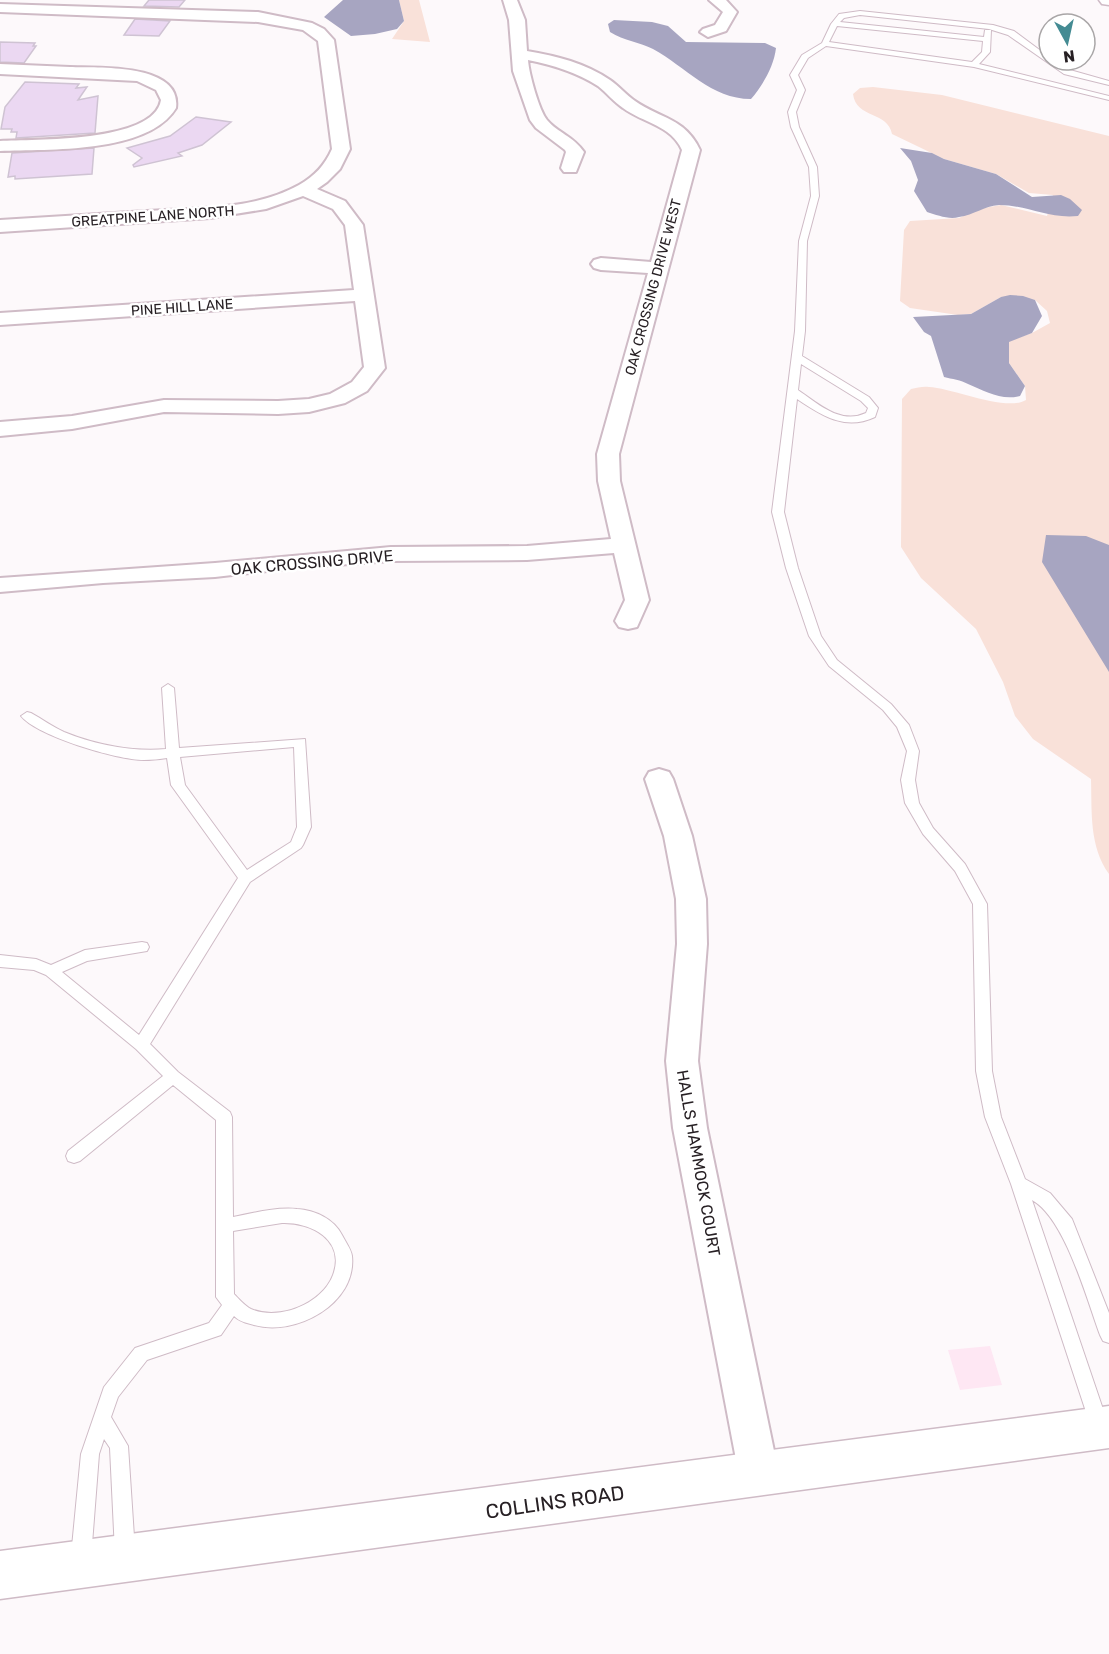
<svg xmlns="http://www.w3.org/2000/svg" width="1109" height="1654" font-family="Rubik,sans-serif">
	<style>
		.built { fill: #fee7f3 }
		.green { fill: #f9e1d9 }
		.water { fill: #a7a5c1 }
		.building { fill: #ebd8f2; stroke: #cfc3d3; stroke-width: 1.5 }
		.lines { fill: none; stroke-linecap: round; stroke-linejoin: round }
		.service-casing { stroke: #cfbbc6; stroke-width: 2 }
		.minor-casing { stroke: #cfbbc6; stroke-width: 4 }
		.tertiary-casing { stroke: #cfbbc6; stroke-width: 3 }
		.motorway-casing { stroke: #cfbbc6; stroke-width: 3 }
		.service { fill: #fff; fill-rule: evenodd }
		.minor { fill: #fff; fill-rule: evenodd }
		.tertiary { fill: #fff; fill-rule: evenodd }
		.motorway { fill: #fff; fill-rule: evenodd }
		.labels { text-anchor: middle; stroke-width: 5; stroke-linejoin: round; paint-order: stroke }
		.far-street-label { font-size: 14px; fill: #272024; stroke: #fff }
		.street-label { font-size: 16px; fill: #272024; stroke: #fff }
		.near-street-label { font-size: 20px; fill: #272024; stroke: #fff }
	</style>
	<rect width="100%" height="100%" fill="#fdf9fb"/>
	<!-- built -->
	<path class="built" d="M990,1346L1002,1385L960,1390L948,1350Z"/>
	<!-- green -->
	<path class="green" d="M399,0H419L430,42L392,39L404,21Z
		M873,87L942,95L1109,136V874C1089,846 1092,812 1091,779L1033,739L1015,716L1003,682L976,629L921,578L901,547L902,399L911,389C917,388 923,386 929,387C953,388 1006,412 1026,400L1025,386L1009,363V341L1032,333L1050,323L1047,311L1035,300L1001,297L971,314L958,315L910,308L900,301L904,230L910,221L959,218L978,209L1001,205L1047,216L1053,195L1029,193L996,174L944,159L892,134C888,111 856,119 853,94L860,88Z"/>
	<!-- water -->
	<path class="water" d="M343,0H399L404,21L397,29L375,34L351,36L324,17Z
		M614,20L652,22L668,26L686,42L765,43L776,48C774,66 763,85 751,99C711,99 686,67 653,49C640,42 624,41 610,32L608,24Z
		M900,148L932,153L944,159L996,174L1032,197L1061,195L1070,199L1082,210L1078,216C1047,219 1027,205 999,205C984,206 974,215 959,217C949,220 937,215 927,212L914,191L918,180L911,161Z
		M1010,295L1023,296L1035,300L1042,316L1032,333L1009,342V363L1025,386L1020,396C1001,401 985,391 968,384C961,380 952,379 944,377L931,336L924,332L913,317L971,314L1001,297Z
		M1046,535L1086,536L1109,545V672L1042,562Z"/>
	<!-- building -->
	<path class="building" d="M149,0H185L179,7L144,6Z
		M135,19L170,21L159,36L124,35Z
		M0,42L35,43L33,46H36L24,63L0,62Z
		M25,82L79,84L76,88L87,87L78,100L98,96L95,133L16,138L17,132H11L12,129H1L5,107Z
		M196,117L231,122L202,145L178,153L182,156L134,167L133,165L142,158L127,148L170,136Z
		M94,148L92,174L15,179V176L8,177L12,153Z"/>
	<g class="lines">
		<!-- service casing -->
		<g class="service-casing">
			<path id="service" d="M860,11L993,25L1014,31L1049,57V60H1054L1070,70L1109,81V85L1064,74L1008,35L989,29L860,15L844,18L840,22L984,37L985,30H991L990,52L979,64L1109,96V100L974,67L826,46L808,58L798,75L805,90L796,112L799,127L817,167L819,196L807,241L805,331L802,356L869,397L878,408L875,417C845,431 822,416 797,399L784,512L798,568L821,636L837,660L891,704L909,725L919,751L915,780L919,803L933,828L965,864L987,904L992,1071L1001,1117L1025,1179L1050,1193L1072,1219L1109,1313V1343L1103,1341L1100,1335C1087,1300 1065,1218 1032,1200L1108,1424L1105,1430L1099,1433L1093,1430L1090,1424L1011,1184L985,1117L976,1071L973,904L955,871L923,834L905,803L901,780L907,751L897,727L883,710L829,666L809,636L786,568L772,512L795,331L799,241L811,196L809,167L791,127L788,112L797,90L790,75L802,55L822,43L831,24L839,14ZM837,26L983,41L982,52L972,62L829,42ZM801,364L861,401L868,408L866,413C841,425 818,404 798,390Z
				M168,684L174,688L179,748L305,739L311,827L303,845L301,848L250,882L150,1044L178,1072L230,1112L232,1117L233,1217C253,1213 276,1207 297,1209C315,1210 334,1219 342,1235C345,1241 351,1249 352,1256C357,1304 295,1337 254,1325C247,1323 240,1322 234,1316L221,1335L147,1360L118,1397L111,1417L128,1446L135,1552L132,1559L125,1562L118,1559L115,1552L110,1448L104,1439L99,1454L91,1557L88,1564L81,1567L74,1564L71,1557L81,1454L104,1387L135,1348L209,1323L222,1305L216,1297V1120L173,1085L80,1161L74,1163L68,1161L66,1156L68,1151L163,1076L136,1049L46,975L34,970L0,967V955L36,959L51,965L85,950L142,942L147,943L149,947L147,951L87,961L62,972L139,1035L238,878L171,785L167,758C160,759 152,760 144,760C117,760 37,736 21,716L27,712L31,713C42,719 53,727 64,732C96,745 133,752 166,749L162,688ZM294,747L297,827L291,842L247,870L185,785L180,757ZM282,1223C311,1222 346,1240 333,1275C322,1304 279,1321 251,1309C245,1306 239,1299 234,1294L233,1231Z"/>
		</g>
		<!-- minor casing -->
		<g class="minor-casing">
			<path id="minor" d="M503,0H517L525,20L527,51C557,56 585,63 610,80C619,86 626,95 635,101C661,119 685,118 700,150L619,454L620,481L649,600L637,627L628,629L619,627L615,621L625,600L614,553L527,560L391,561L294,568L215,577L103,583L0,592V578L215,563L391,547L527,546L611,539L598,481L597,454L648,273L601,270L594,268L591,264L594,260L601,258L651,262L682,150C671,125 643,123 623,108C614,102 607,93 598,86C576,72 553,65 528,60C529,74 539,110 547,120C558,133 573,136 584,152L576,172H564L561,168L566,152L565,150L536,128L530,120L513,71L509,20Z
				M709,0H726L737,12L726,31L708,37L700,32L703,29L715,25L723,12Z
				M0,4L258,12L312,23L324,29L334,40L350,149L340,169L327,182L317,189L345,201L363,225L385,368L367,391L345,403L309,412L278,414L164,412L72,429L0,436V422L72,416L164,400L278,401L309,399L330,394L352,382L364,367L355,301L0,325V313L354,290L345,225L333,209L303,196L266,209L210,218L0,232V220C49,217 98,214 147,211C197,208 254,210 299,185C315,176 325,165 332,149L318,41L303,30L258,22L0,12Z
				M0,64C23,65 47,66 70,67C98,68 182,63 176,108C148,154 48,149 0,151V141C33,139 154,143 161,100L156,90L137,81L0,74Z
				M659,769L669,772L673,779L692,836L706,899L707,944L698,1061L707,1128L779,1475L773,1489L759,1494L745,1489L739,1475L673,1128L666,1061L677,944L676,899L664,836L645,779L649,772Z"/>
		</g>
		<!-- tertiary casing -->
		<g class="tertiary-casing">
			<path id="tertiary" d="M1109,1406V1448L0,1599V1551Z"/>
		</g>
		<!-- motorway casing -->
		<g class="motorway-casing">
			<path id="motorway" d="M1099,0H1109V5L1102,4Z"/>
		</g>
		<!-- service -->
		<use href="#service" class="service"/>
		<!-- minor -->
		<use href="#minor" class="minor"/>
		<!-- tertiary -->
		<use href="#tertiary" class="tertiary"/>
		<!-- motorway -->
		<use href="#motorway" class="motorway"/>
	</g>
	<g class="labels">
		<!-- far-street labels -->
		<g class="far-street-label">
			<text transform="translate(153 216) rotate(-4)" y="5">GREATPINE LANE NORTH</text>
			<text transform="translate(653 287) rotate(-75)" y="5">OAK CROSSING DRIVE WEST</text>
			<text transform="translate(182 307) rotate(-4)" y="5">PINE HILL LANE</text>
		</g>
		<!-- street labels -->
		<g class="street-label">
			<text transform="translate(312 562) rotate(-5)" y="6">OAK CROSSING DRIVE</text>
			<text transform="translate(699 1163) rotate(80)" y="6">HALLS HAMMOCK COURT</text>
		</g>
		<!-- near-street labels -->
		<g class="near-street-label">
			<text transform="translate(555 1502) rotate(-8)" y="7">COLLINS ROAD</text>
		</g>
	</g>
	<!-- north arrow -->
	<g transform="translate(1067 42) rotate(172)"><circle r="28" fill="#ffffff" stroke="#a9a6a7" stroke-width="1.5"/>
	<path d="M0-4.5L10 22L0 15L-10 22Z" fill="#448b93"/>
	<text y="-9" font-size="16" font-weight="bold" text-anchor="middle" fill="#272024">N</text>
	</g>
</svg>
